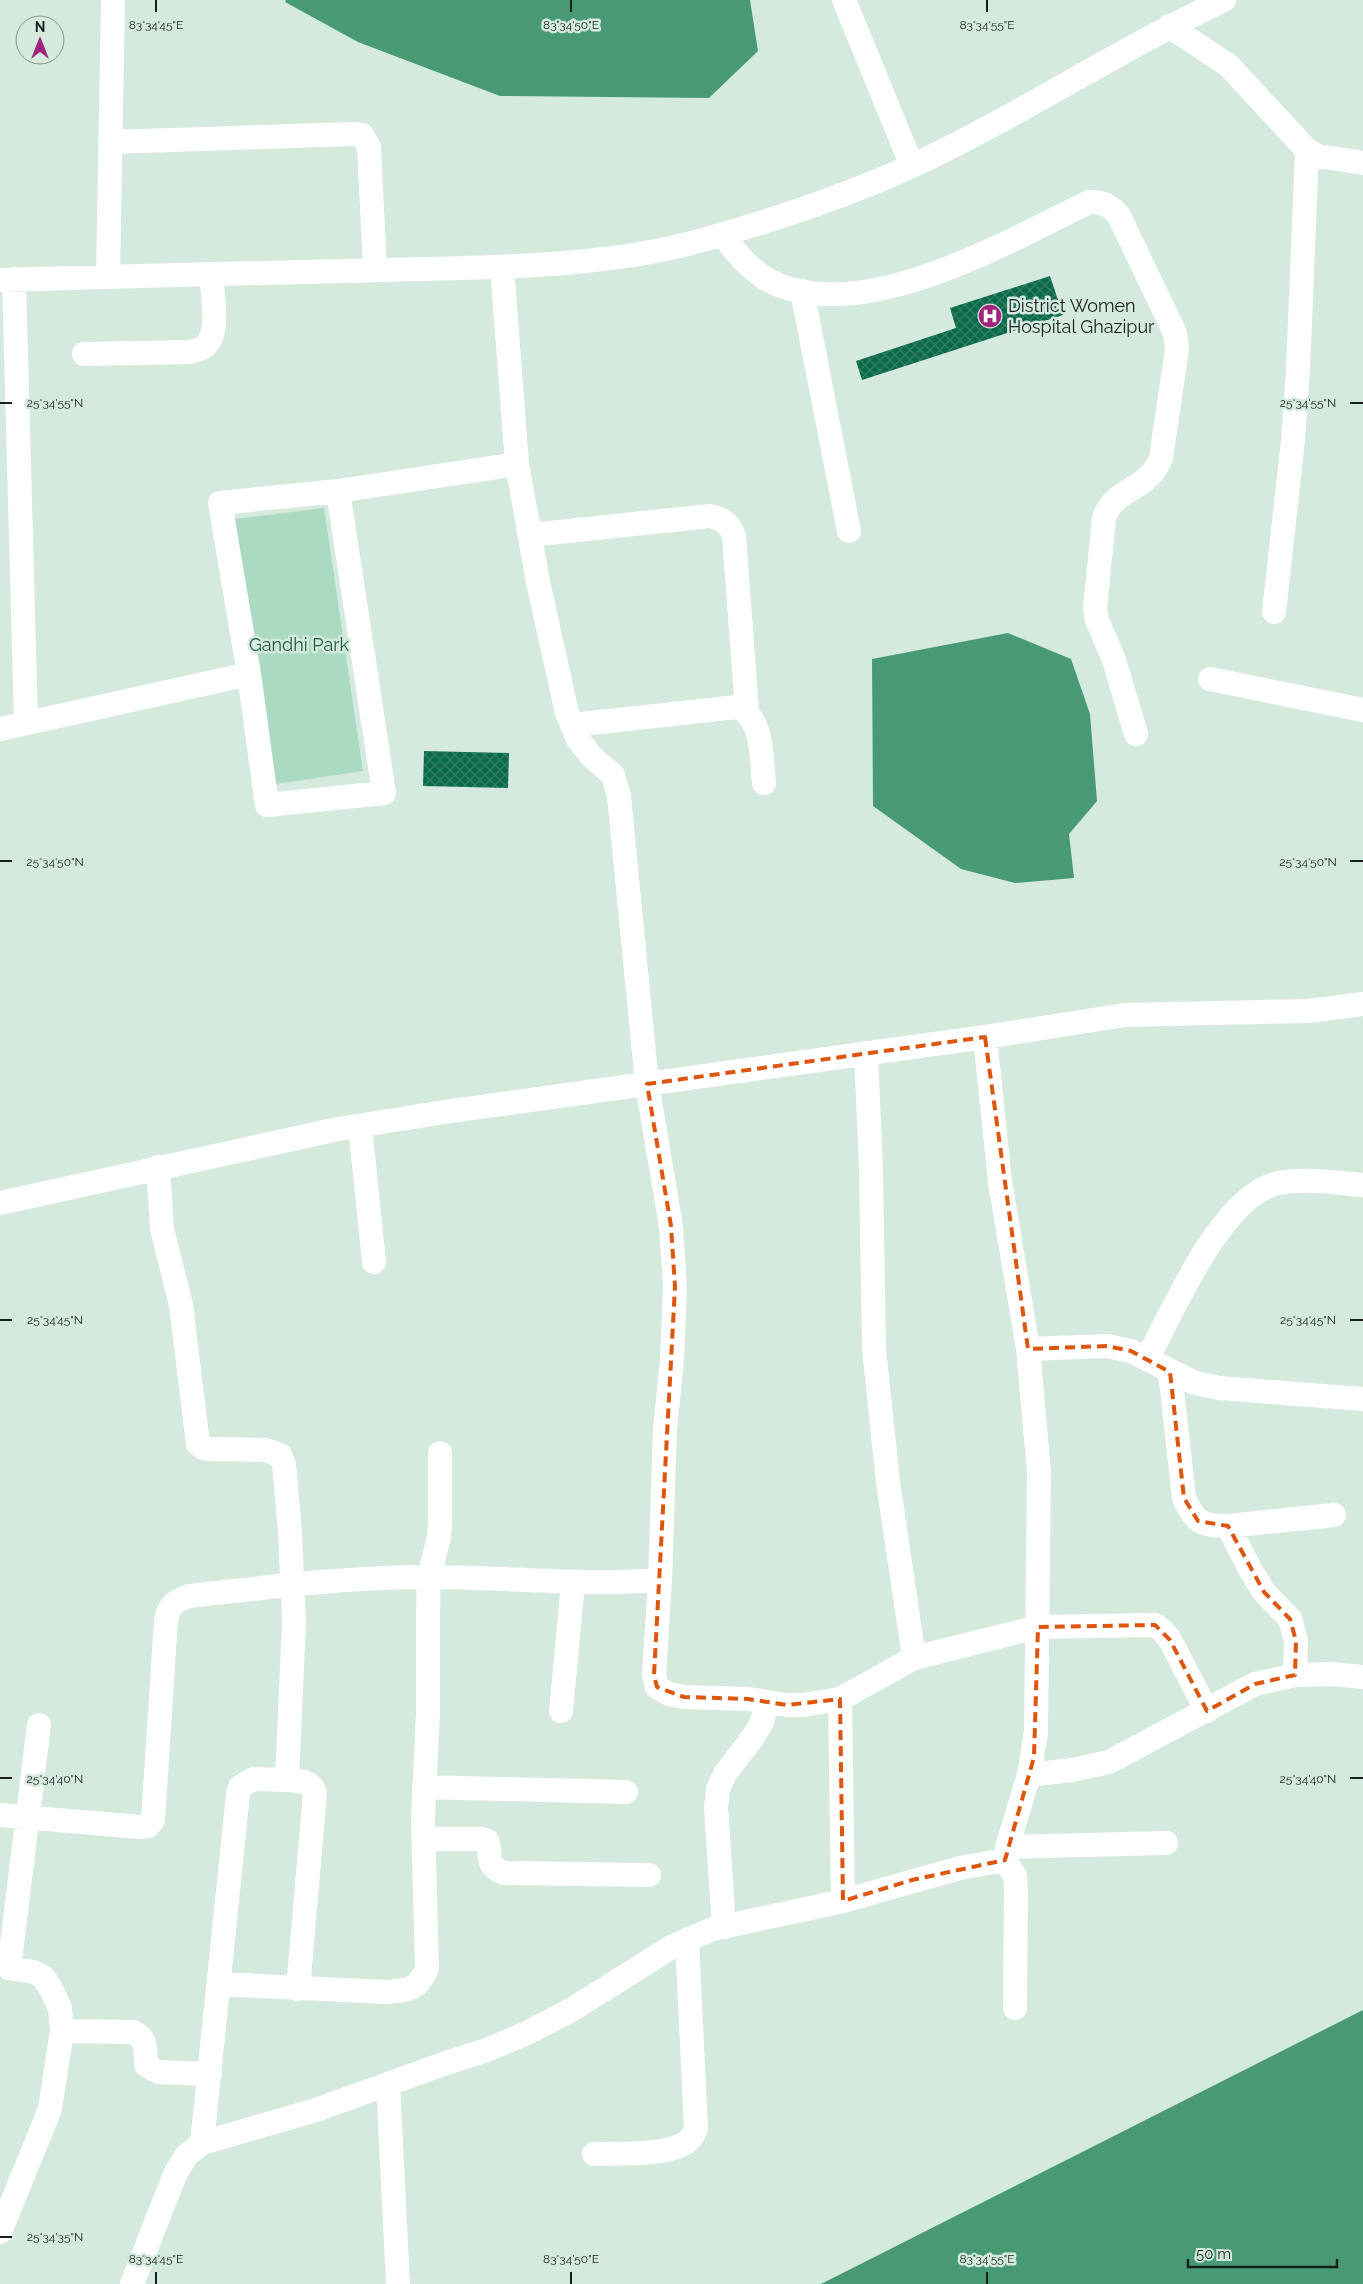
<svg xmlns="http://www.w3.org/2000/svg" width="1363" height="2284" font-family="Raleway,sans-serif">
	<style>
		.park { fill: #aadac1 }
		.water { fill: #489a75 }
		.building { fill: url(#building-cross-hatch) }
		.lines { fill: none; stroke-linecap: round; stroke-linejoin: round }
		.minor { stroke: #fff; stroke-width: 24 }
		.marked { fill: none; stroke: #de560d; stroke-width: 4; stroke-dasharray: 10 6; stroke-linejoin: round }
		.ticks { fill: none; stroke: #18201b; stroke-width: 2 }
		.labels { text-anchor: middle; stroke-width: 5; stroke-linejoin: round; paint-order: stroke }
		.poi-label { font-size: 18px; fill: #18201b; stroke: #d4eade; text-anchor: start }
		.park-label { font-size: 18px; fill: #1e5b41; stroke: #d4eade }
		.ticks-label { font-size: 12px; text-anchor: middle; fill: #18201b; stroke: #d4eade; stroke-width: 5; stroke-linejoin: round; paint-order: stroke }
	</style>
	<defs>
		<pattern id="building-cross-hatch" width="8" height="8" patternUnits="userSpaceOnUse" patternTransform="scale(1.25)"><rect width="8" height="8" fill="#096a48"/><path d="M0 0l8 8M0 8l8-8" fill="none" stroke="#357e65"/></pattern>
	</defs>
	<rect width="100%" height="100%" fill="#d4eade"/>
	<!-- park -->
	<path class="park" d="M324,508L363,771L275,784L235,519Z"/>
	<!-- water -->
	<path class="water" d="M286,0H750L758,51L709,98L500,96L358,42L285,2Z
		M1008,633L1071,659L1090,714L1097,801L1069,834L1074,878L1015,883L961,869L873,806L872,659Z
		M1363,2010V2284H821Z"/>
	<!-- building -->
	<path class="building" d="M1050,276L1063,315L862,380L856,361L956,328L950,308Z
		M424,751L509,753L508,788L423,786Z"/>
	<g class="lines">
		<!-- minor -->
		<path class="minor" d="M844,0L912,166
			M1169,26L1228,65L1307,150L1318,156L1363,163
			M110,142L352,134L362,135L369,147L375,270
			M722,234C738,255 755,277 781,286C873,320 1007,242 1089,202C1103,202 1110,205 1119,216L1175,333L1177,349L1161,458C1159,463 1156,468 1153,472C1137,492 1113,491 1104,518L1095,608L1097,620L1114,660L1136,734
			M108,276L113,0
			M14,279L26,723
			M0,280C129,276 257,273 386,270C487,267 601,268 699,241C771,221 844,197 912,166C1019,116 1118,50 1224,0
			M802,291L849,531
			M84,354L189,352C193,351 200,350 204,347C221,334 212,294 211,274
			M517,464L538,582L567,713L578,739L591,756L613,775L619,796L647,1084L671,1226L675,1287L672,1361L665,1429L660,1580L654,1675L657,1687L669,1694L684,1697L748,1699L787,1705H803L840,1699L914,1658L888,1482L874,1349L871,1171L866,1053
			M338,491L384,793L267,805L249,674L220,503Z
			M338,491L517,464L502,267
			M530,535L710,516C723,519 729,523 734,536L747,711
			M1274,612L1293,440L1298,370L1307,150
			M1210,679L1363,710
			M572,725L737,707C764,718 761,758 764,783
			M0,729L249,674
			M360,1126L374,1262
			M158,1167L162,1229L181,1305L198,1444L203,1448L210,1449L265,1450L280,1455L284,1464L290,1532L294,1621L287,1780L253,1779L240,1787L238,1794L202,2143
			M0,1203L338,1129L451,1111L985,1037L1125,1015L1308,1011L1363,1004
			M1028,1349L1107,1346L1131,1351L1195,1383L1219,1388L1363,1399
			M1147,1359C1173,1311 1220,1199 1275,1184C1300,1177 1337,1183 1363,1185
			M1170,1372L1184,1498C1194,1521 1202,1527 1228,1526L1334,1515
			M1228,1526L1251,1571L1264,1592L1290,1619L1296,1641L1295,1675
			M914,1658L1038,1627L1155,1625L1164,1632L1170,1640L1207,1711
			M840,1699L843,1901
			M561,1711L573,1583
			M1029,1775L1072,1770L1109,1762L1255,1684L1295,1675L1332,1674L1363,1677
			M287,1780C299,1781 311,1780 315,1793L298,1989
			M424,1787L626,1792
			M0,1815L140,1827L148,1826L153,1820L166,1620C169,1605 175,1601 189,1596C269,1587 348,1577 428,1577C506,1577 582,1586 660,1580
			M424,1839H482L487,1841C493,1857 484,1865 504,1873L649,1875
			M1007,1847L1166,1843
			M1005,1860L1015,1876L1016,1888L1015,2008
			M724,1927L716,1808L718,1789L725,1774L753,1737L761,1724L768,1702
			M219,1984L387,1992C409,1990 418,1990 427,1968L423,1820L428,1713V1613L429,1577L439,1537L440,1522V1453
			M62,2031L133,2032C148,2039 145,2050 146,2065L158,2072L210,2074
			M388,2084L398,2284
			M594,2154C619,2153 662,2156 684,2144C690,2141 693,2135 696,2129L687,1940
			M0,2232L50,2109L62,2031L60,2008L50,1987L43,1977L34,1972L9,1968L39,1725
			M132,2284L176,2172L187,2155L202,2143L316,2110L446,2063L487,2050L527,2033L573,2009L673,1946L713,1929L843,1901L960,1868L1005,1860L1007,1847L1029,1775L1036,1732L1039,1472L1028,1349L1000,1182L985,1037"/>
	</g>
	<!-- marked area -->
	<path class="marked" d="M985,1037L1028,1349L1107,1346L1131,1351L1170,1372L1184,1498L1198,1521L1228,1526L1264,1592L1290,1619L1296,1641L1295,1675L1255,1684L1207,1711L1170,1640L1155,1625L1038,1627L1034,1757L1005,1860L912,1880L843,1901L840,1699L787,1705L748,1699L684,1697L657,1687L654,1675L675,1287L671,1226L647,1084Z"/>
	<!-- ticks -->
	<path class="ticks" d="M156,0V12M571,0V12M987,0V12M0,403H12M1350,403H1363M0,861H12M1350,861H1363M0,1320H12M1350,1320H1363M0,1778H12M1350,1778H1363M0,2237H12M156,2272V2284M571,2272V2284M987,2272V2284"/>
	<!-- icons -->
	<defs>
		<g id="hospital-disc" transform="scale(1.25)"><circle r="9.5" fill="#9f257c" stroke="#d4eade"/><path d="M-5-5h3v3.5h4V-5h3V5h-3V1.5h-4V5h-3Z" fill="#fff"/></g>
	</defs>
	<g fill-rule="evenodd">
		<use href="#hospital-disc" x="990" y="316"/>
	</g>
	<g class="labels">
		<!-- poi labels -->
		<g class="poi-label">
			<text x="1008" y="312">District Women<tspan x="1008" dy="21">Hospital Ghazipur</tspan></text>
		</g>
		<!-- park labels -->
		<g class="park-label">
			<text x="299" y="651">Gandhi Park</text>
		</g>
	</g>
	<g class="ticks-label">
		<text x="156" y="29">83°34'45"E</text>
		<text x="571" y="29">83°34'50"E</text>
		<text x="987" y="29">83°34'55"E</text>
		<text x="55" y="407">25°34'55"N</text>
		<text x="1308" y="407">25°34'55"N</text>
		<text x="55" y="866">25°34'50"N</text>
		<text x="1308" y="866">25°34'50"N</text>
		<text x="55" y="1324">25°34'45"N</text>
		<text x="1308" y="1324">25°34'45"N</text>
		<text x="55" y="1783">25°34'40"N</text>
		<text x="1308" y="1783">25°34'40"N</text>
		<text x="55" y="2241">25°34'35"N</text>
		<text x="156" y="2263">83°34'45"E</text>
		<text x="571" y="2263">83°34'50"E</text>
		<text x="987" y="2263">83°34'55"E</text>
	</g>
	<!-- north arrow -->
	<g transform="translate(40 40)"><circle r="24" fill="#d4eade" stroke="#899990"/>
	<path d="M0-4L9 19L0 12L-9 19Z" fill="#9f257c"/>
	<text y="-8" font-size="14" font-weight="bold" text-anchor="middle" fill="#18201b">N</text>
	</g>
	<!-- scale -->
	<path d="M1188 2259v8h149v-8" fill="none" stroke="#18201b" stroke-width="2.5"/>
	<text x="1196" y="2259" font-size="15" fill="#18201b" stroke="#d4eade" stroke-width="4" paint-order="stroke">50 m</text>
</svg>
